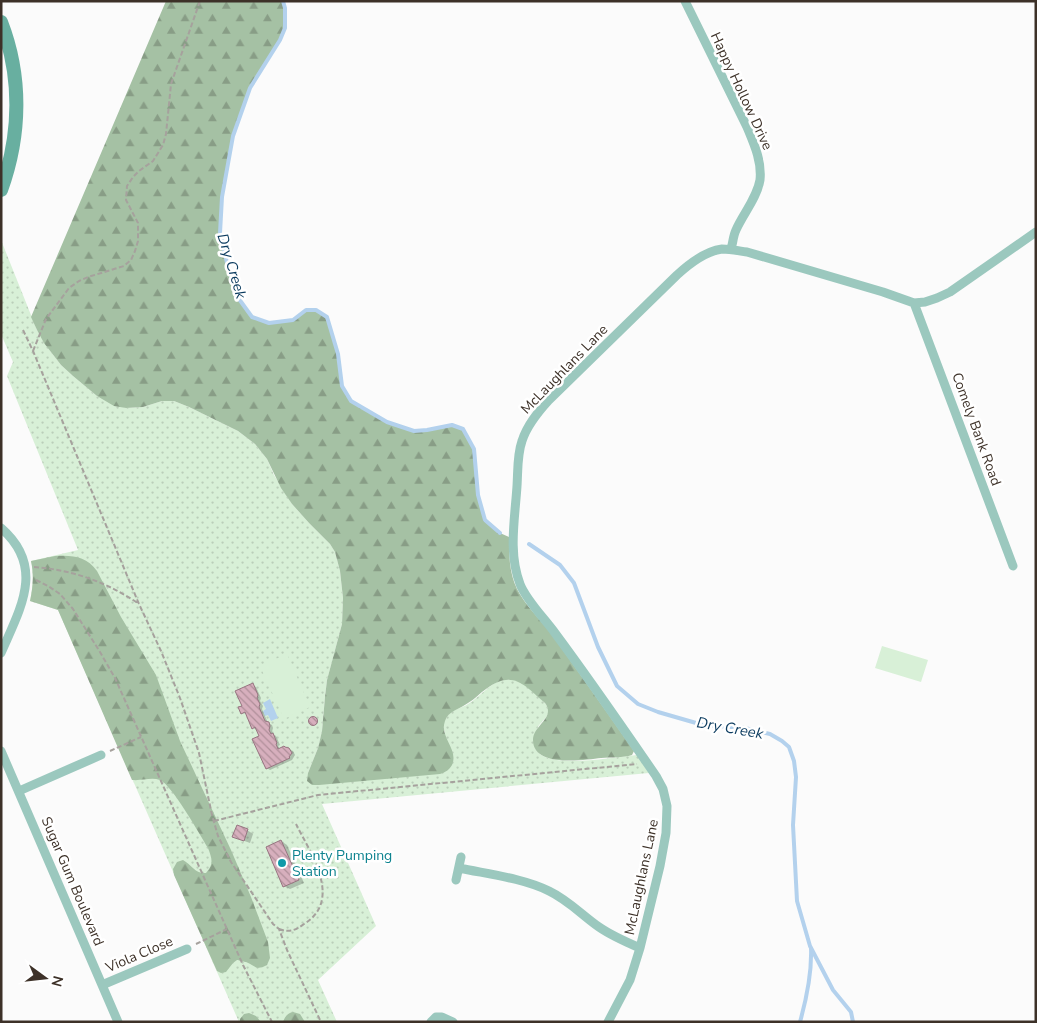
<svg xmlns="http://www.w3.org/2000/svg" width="1037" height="1023" font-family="'Nunito Sans',sans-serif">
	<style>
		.grass { fill: url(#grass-dots) }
		.forest { fill: url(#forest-firs) }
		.garden { fill: #d8f0d7 }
		.water { fill: #b3d1ed }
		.shadow { fill: #0003 }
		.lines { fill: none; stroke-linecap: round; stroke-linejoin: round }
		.stream { stroke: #b3d1ed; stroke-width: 4 }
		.building { fill: url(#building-back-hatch); stroke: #977581 }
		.path { stroke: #a6a19d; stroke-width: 2; stroke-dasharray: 5 2.5; stroke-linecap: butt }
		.street { stroke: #9bc8be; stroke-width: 9 }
		.secondary { stroke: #68afa0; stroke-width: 14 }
		.culture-dot { fill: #0f9aa8; stroke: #fff; stroke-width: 2 }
		.labels { text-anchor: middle; stroke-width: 5; stroke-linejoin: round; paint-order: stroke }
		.street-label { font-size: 14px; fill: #3d3128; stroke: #fff }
		.culture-label { font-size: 14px; fill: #0d838f; stroke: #fff; text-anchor: start }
		.water-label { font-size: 15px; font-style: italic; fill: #0b3b5f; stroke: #fff }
	</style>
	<defs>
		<pattern id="grass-dots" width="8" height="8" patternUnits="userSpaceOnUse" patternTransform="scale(1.25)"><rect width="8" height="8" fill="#d8f0d7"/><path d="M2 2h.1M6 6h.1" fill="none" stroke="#baceb9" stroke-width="1.8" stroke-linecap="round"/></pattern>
		<pattern id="forest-firs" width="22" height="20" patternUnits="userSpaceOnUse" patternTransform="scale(1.25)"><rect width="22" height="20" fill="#a5c1a4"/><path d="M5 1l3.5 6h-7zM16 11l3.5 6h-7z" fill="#889d86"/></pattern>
		<pattern id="building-back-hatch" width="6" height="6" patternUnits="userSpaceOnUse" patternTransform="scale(1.25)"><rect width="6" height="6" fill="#d7afbd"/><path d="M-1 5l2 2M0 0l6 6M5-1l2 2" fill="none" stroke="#b08f9a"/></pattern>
	</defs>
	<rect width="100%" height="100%" fill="#fbfbfb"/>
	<!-- grass -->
	<path class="grass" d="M1,240L37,330L51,352L61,365L73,376L97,396L126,408L143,407L162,401H174L189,407L238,431L255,444L267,459L274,475L292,504L309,523L330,544L335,552L340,571L343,598L342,624L327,680L325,697L322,731L318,748L308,773L445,733C443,727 443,720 448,715C453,709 462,708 468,704C483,695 494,676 514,680C526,682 536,695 545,703C554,715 543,718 538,727C536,733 536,742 535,748C537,751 539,754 543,756C566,767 612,757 637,755L649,773L322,804L376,926L318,980L337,1022H239L58,610L30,601C33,587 34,575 31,561L78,550L7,376L13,362L1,334Z"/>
	<!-- forest -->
	<path class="forest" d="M166,1H283L285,8V28L280,40L250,88L233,136L222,197L220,233L228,267L239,299L252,317L269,323L293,320L306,310H316L327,317L338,354L342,386L351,401L387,422L414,431L427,430L452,425L463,429L474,449L478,495L485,520L500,533L509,537C509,554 509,573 517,589C525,605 539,618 550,632C578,671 606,711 634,751L632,755C623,758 611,757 601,758C584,760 533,768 533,740C533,725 556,718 545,703C524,685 513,669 486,689C480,693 475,699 468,703C460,709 448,711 445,721C439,737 459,749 452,765C449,770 446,772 440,774L319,785H312L307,781L308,773L318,748L322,731L325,697L327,680L342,624L343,598L340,571L335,552L330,544L309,523L292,504L281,488L267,459L255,444L238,431L189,407L174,401H162L143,407L126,408L114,406L97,396L73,376L61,365L44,343L37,330L31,317Z
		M55,556C73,555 86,556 97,571L121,617L156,675L180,741L231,850L251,897L268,942L270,958L267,965C256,971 256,966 246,962C245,962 238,960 237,960L233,963L226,972L221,973L217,971L174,875L173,869L177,862L183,860C192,865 195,874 206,873C214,864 212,859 208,848C200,835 172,785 160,780C151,777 142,781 132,780L58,610L30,601C33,587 34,575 31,561Z
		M293,1012L300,1014L305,1022H283C285,1016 288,1013 293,1012Z
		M249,1013L256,1016L261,1022H240V1019L244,1014Z"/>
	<!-- garden -->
	<path class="garden" d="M882,646L928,660L921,682L875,668Z
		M287,654L310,707L284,719L260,666Z"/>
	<!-- water -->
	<path class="water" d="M270,699L278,718L271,721L268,715L265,716L263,711L266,709L263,703Z"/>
	<!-- shadow -->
	<path class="shadow" d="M253,685L256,687L261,698L260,701L263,706L262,709L268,723L272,725L273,728L272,732L273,734L276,736L280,745L278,746L280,749H289L293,751L295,755L292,760L270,770L267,768L261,737L257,730L253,728L247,714L242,713L243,707Z
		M310 721a4 4 0 1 1 8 0a4 4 0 1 1-8 0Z
		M247,830L253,834L250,843L239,839Z
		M281,841L287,845L304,883L290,889L284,886Z"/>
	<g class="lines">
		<!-- stream -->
		<path class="stream" d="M283,1L285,8V28L280,40L250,88L233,136L222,197L220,233L228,267L239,299L252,317L269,323L293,320L306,310H316L327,317L338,354L342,386L351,401L387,422L414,431L427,430L452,425L463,429L474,449L478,495L485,520L500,533
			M529,544L560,565L574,583L598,647L617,686L638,704L658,712L703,725L745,728L770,734L782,741L789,747L794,761L796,777L793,825L797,901L810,946L833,990L851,1012L853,1022
			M800,1022C807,997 812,973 811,948"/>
	</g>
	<!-- building -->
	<path class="building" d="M253,683L258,695L257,698L260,704L259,707L265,721L269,722L270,726L269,730L271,734L273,733L277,743L276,744L278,749L284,746L285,747L289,748L292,753L289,757L290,758L266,769L252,739L259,736L255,727L252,729L245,712L241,714L238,707L242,706L235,691Z
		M308.5 721a4.5 4.5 0 1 1 9 0a4.5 4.5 0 1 1-9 0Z
		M237,825L248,829L244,841L232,837Z
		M281,840L299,880L283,887L266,847Z"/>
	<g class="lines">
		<!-- path -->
		<path class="path" d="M23,330L33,351L139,604L161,651L180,698L199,753L212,815L218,836L231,862L273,924L279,929L287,950L321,1022
			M33,351L46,319L69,288L79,281L88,277L124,266L131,260L135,251L138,241V223L126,200L127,186L133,177L139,171L153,161L163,145L166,134L171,84L200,1
			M34,567C73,570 107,582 139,604
			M36,580L48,586L60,594L73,609L100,652L115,678L243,965L272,1022
			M110,751L141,737
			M214,821L318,795L637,764
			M279,929C289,933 296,930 304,924C343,900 311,854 296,824
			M196,944L227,929"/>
		<!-- street -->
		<path class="street" d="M685,1L747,127C754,144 762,161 760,180C757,198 743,214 736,230C733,236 733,243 731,249
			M914,303L1013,566
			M1,528C46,567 20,609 1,653
			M1,751L118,1022
			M19,791L101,755
			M459,868C487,874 523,878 549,891C568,900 582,915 599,927C612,936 626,942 640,948
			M456,880L461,857
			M102,985L187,949
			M431,1022L436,1017H442L453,1022
			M608,1022L630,980L640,948L660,866L666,833L667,806L663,789L656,776C623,728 590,680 555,633C545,619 526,600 520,584C508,553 515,518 517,486C518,471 517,455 522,441C527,425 538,412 549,400L677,275C689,264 706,251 722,249C731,249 739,251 747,252L883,292L914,303L925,302L937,298L950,292L1036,232"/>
		<!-- secondary -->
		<path class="secondary" d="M1,22C22,76 21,135 1,190"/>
	</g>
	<!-- markers -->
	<circle class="culture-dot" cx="282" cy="863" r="5"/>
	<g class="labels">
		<!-- street labels -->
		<g class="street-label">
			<text transform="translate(742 91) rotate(65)" y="5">Happy Hollow Drive</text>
			<text transform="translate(564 369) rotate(-46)" y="5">McLaughlans Lane</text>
			<text transform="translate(977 429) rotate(70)" y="5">Comely Bank Road</text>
			<text transform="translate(641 877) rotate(-78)" y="5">McLaughlans Lane</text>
			<text transform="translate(73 881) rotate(67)" y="5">Sugar Gum Boulevard</text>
			<text transform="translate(139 954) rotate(-23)" y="5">Viola Close</text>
		</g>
		<!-- culture labels -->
		<g class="culture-label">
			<text x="292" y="860">Plenty Pumping<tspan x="292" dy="16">Station</tspan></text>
		</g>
		<!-- water labels -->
		<g class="water-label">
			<text transform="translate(232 266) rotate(73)" y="5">Dry Creek</text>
			<text transform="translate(730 728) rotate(10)" y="5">Dry Creek</text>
		</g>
	</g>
	<!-- border -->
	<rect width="1037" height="1023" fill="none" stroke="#3d3128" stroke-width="5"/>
	<!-- north arrow -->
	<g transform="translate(45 978) rotate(105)" stroke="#ffffff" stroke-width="4" paint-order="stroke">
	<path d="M0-4L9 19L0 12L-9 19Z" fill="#3d3128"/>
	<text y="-8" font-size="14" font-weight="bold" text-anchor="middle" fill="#3d3128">N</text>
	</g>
</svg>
